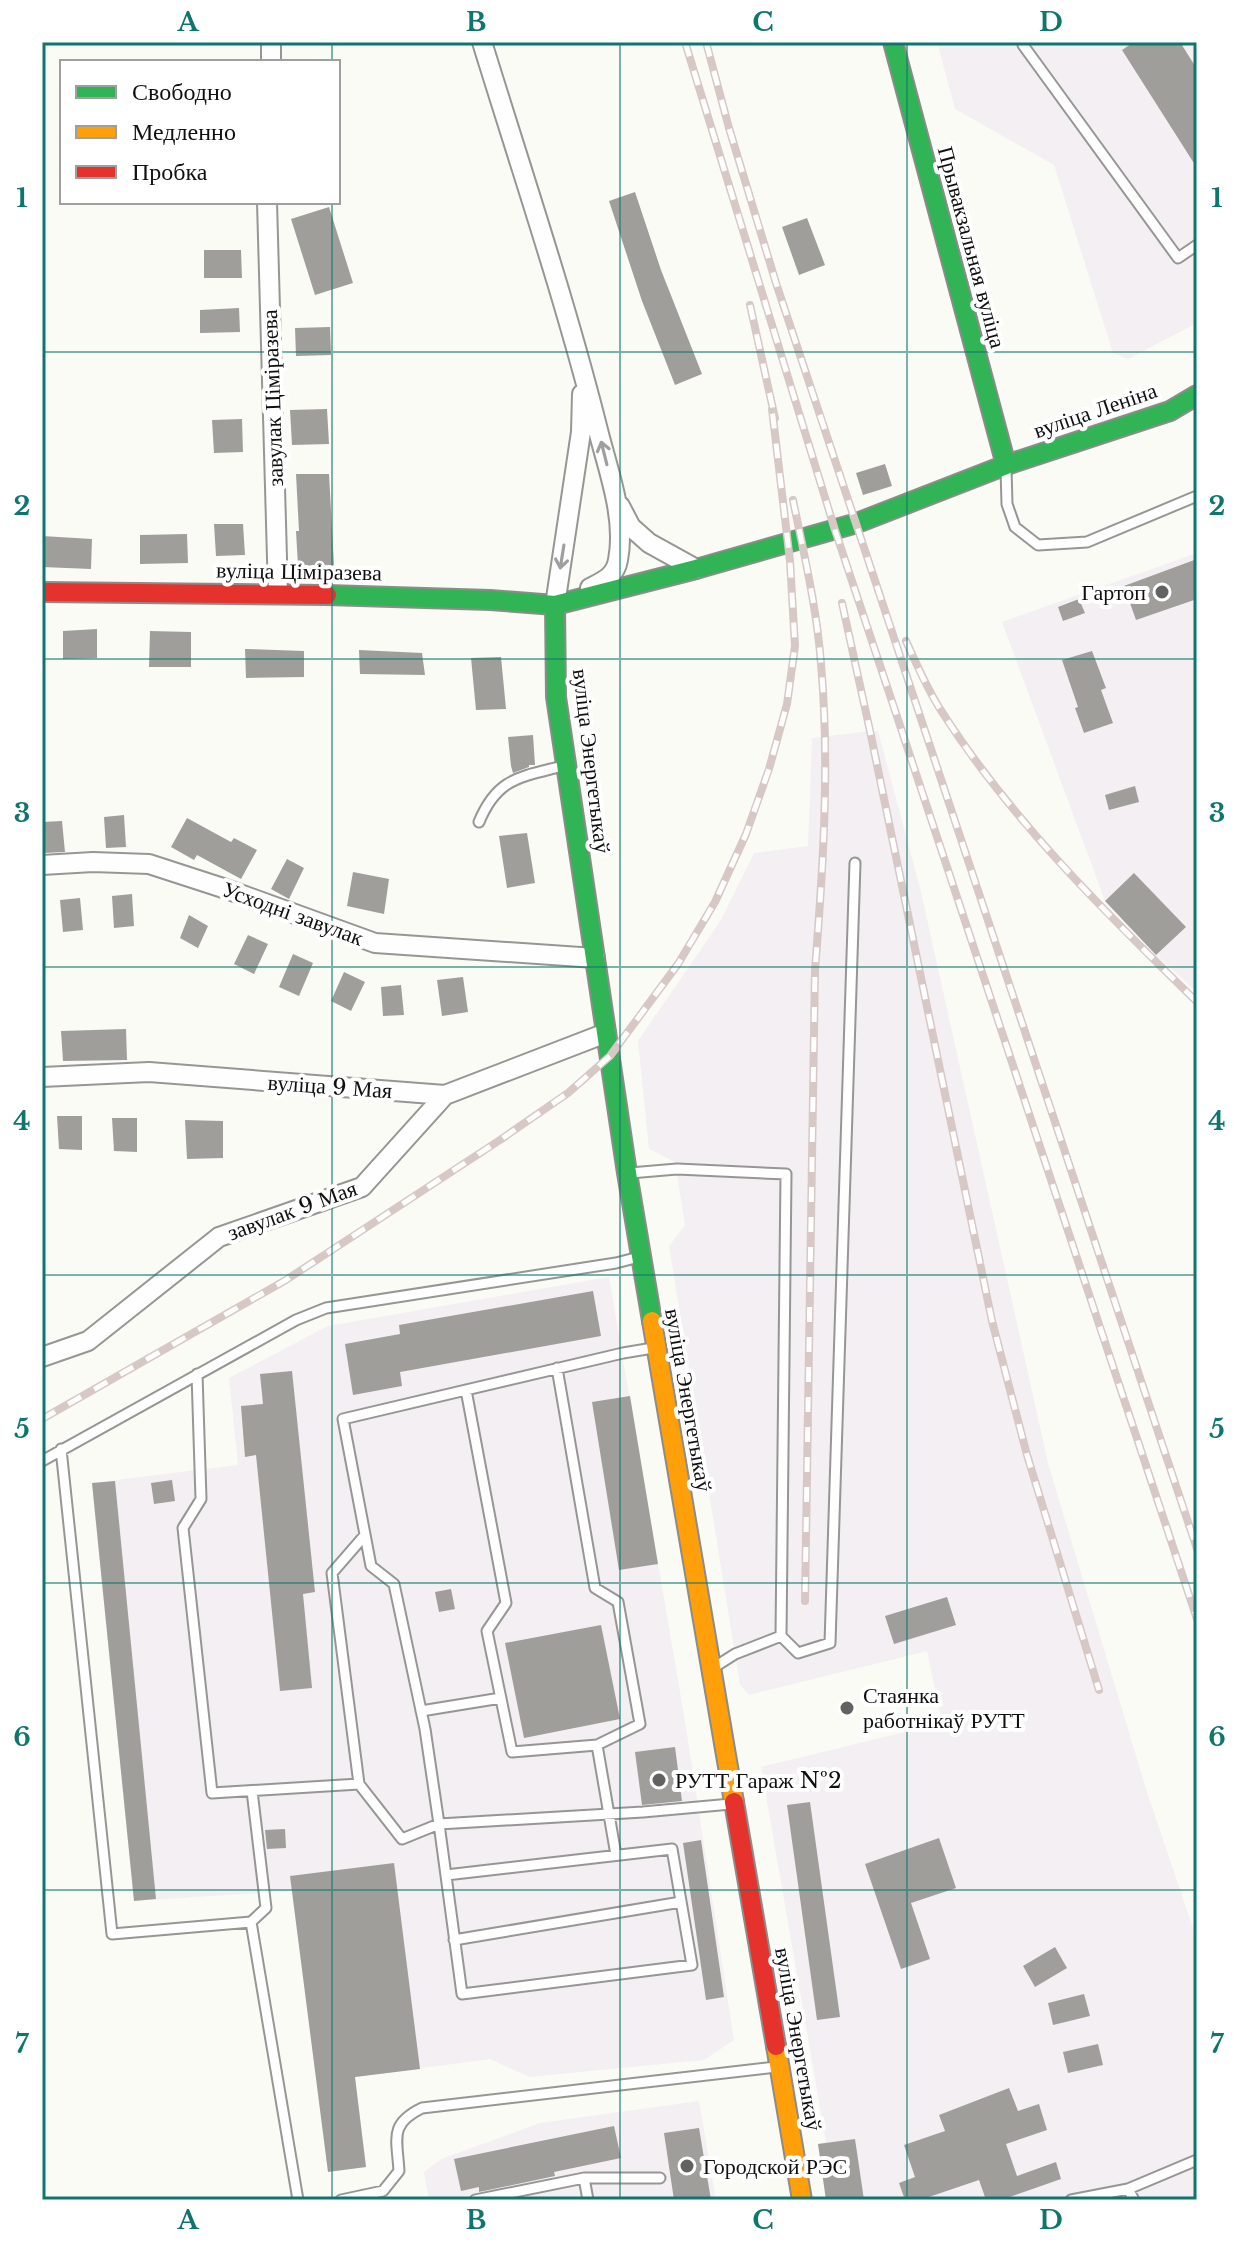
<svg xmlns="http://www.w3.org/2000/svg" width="1239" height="2242" font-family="'Libre Baskerville',serif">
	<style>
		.industrial { fill: #f4eff2 }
		.building { fill: #9f9e9b }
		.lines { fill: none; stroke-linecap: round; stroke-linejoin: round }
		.lane-casing { stroke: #969694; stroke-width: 13 }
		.street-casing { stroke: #969694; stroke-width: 22 }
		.fast-casing { stroke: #8c8c8a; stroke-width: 22 }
		.slow-casing { stroke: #8c8c8a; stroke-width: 22 }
		.jam-casing { stroke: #8c8c8a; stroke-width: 22 }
		.lane { stroke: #fefefe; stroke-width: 9 }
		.street { stroke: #fefefe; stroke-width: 18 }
		.fast { stroke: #30b455; stroke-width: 18 }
		.slow { stroke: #ff9f0a; stroke-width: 18 }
		.jam { stroke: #e5322d; stroke-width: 18 }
		.rail-casing { stroke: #d7c8c6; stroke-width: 8 }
		.rail { stroke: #fff; stroke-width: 5; stroke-dasharray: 15; stroke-linecap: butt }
		.oneway { stroke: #9f9f9f }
		.grid { fill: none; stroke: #0f766e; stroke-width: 2; stroke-opacity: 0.55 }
		.poi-dot { fill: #626260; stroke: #fff; stroke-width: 3 }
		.labels { text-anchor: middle; stroke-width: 8; stroke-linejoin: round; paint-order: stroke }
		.street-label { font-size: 22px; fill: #101010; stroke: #fff }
		.poi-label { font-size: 22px; fill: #101010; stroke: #fff; text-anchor: start }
		.neatline { fill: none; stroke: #0f766e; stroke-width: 3 }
		.grid-label { font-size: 26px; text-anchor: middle; font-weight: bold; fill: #0f766e }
	</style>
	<rect width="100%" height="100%" fill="#fbfbf6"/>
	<!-- industrial -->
	<path class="industrial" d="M937,42H1197V323L1128,359L1113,353L1054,165L955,109Z
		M1197,553V992L1156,955L1105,901L1002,622Z
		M870,731H878L921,892L1048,1463L1146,1789L1197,1940V2200H826L818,2144L826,2142L761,1767L942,1723L927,1651L749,1695L740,1685L669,1246L685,1225L675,1162L649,1149L638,1041L721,920L754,853L808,846L812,738Z
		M609,1277L685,1721L734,2040L704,2060L529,2077L490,2059L355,2077L366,2167L328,2172L292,1891L134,1901L92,1483L238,1465L229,1378L328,1326Z
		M699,2101L716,2200H429L424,2172L441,2159L540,2123Z"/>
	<!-- building -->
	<path class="building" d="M1134,42H1180L1197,69V168L1122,50Z
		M635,192L661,270L702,374L675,385L642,301L609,201Z
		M329,207L353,283L315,295L291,219Z
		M807,218L825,265L799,275L782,227Z
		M204,250H241L242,278H204Z
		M239,308L240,332L200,333V310Z
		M330,327L331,355L296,356L295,328Z
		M327,409L329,444L292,445L290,410Z
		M242,419L243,452L214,453L212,420Z
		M885,464L892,486L863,495L856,473Z
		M296,474H329L334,565L298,566L296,531H299Z
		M214,524H243L245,555L216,556Z
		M187,534L188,563L140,564V535Z
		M42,536L92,539L91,569L42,567Z
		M1197,559V599L1136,620L1124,586Z
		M1079,599L1085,613L1063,621L1058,607Z
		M97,629V658L63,659V631Z
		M150,631L191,632V667H149Z
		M245,649L304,651V677L246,678Z
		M359,650L422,653L425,675L360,674Z
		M1092,651L1106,688L1101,690L1113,723L1084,733L1075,708L1078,707L1062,660Z
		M501,657L506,709L476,710L471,658Z
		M533,735L535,765H529V767L513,773L511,766L508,737Z
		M1135,786L1139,802L1109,810L1105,795Z
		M124,815L126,847L106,848L104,817Z
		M187,818L231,842L234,838L257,850L241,879L197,855L194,860L171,847Z
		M62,821L65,852L44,853L42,822Z
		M527,833L535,883L507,888L499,836Z
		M287,859L304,868L289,899L271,889Z
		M353,872L389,879L384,914L347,906Z
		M1134,873L1186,927L1156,955L1105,901Z
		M132,894L134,926L114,928L112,896Z
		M80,898L83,930L63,932L60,900Z
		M189,915L208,926L198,948L180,938Z
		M248,935L268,944L254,974L234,964Z
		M293,954L313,963L299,996L279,987Z
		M344,972L365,982L351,1011L331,1001Z
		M463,977L468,1012L442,1016L437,980Z
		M401,985L404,1015L383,1016L381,987Z
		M126,1029L127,1060L63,1061L61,1031Z
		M57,1116H82V1150L59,1149Z
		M112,1118H137V1152L114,1151Z
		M185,1120L223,1121V1158L187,1159Z
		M593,1291L601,1336L400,1372L402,1386L353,1395L345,1344L400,1334L399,1325Z
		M292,1371L315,1592L303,1594L312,1688L280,1691L256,1455L245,1457L241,1406L263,1404L260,1374Z
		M630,1396L658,1564L619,1570L592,1402Z
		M172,1480L175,1501L154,1504L151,1483Z
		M115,1481L156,1899L134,1901L92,1483Z
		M451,1589L455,1609L439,1612L435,1592Z
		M947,1597L956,1625L894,1644L885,1616Z
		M601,1625L620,1719L524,1738L505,1643Z
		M675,1747L682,1801L642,1805L635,1752Z
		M810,1802L840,2017L817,2020L787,1805Z
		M285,1829L286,1848L267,1849L265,1830Z
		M939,1838L956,1888L911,1903L930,1959L901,1969L865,1864Z
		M701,1840L724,1997L706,2000L683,1843Z
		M394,1863L420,2069L355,2077L366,2167L328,2172L290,1876Z
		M1055,1947L1067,1968L1035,1987L1023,1966Z
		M1084,1994L1090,2016L1053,2025L1048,2003Z
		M1098,2044L1103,2065L1068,2073L1063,2052Z
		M1009,2088L1018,2111L1039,2104L1047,2130L1006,2144L1017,2176L1056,2162L1061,2179L1001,2200H986L979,2180L920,2200H905L899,2183L915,2177L904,2145L945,2131L939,2115Z
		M614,2126L621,2158L554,2172L555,2176L479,2192V2187L461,2191L454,2159Z
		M699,2128L711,2200H674L664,2133Z
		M855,2139L864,2200H826L818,2144Z"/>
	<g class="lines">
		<!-- lane casing -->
		<g class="lane-casing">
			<path id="lane" d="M1023,45L1178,258L1197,245
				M1006,469L1007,504L1015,527L1038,545L1087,542L1197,496
				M479,822C497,778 520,777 563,766
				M630,1173L677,1169L786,1174L781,1636L735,1654L713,1668
				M653,1348L623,1353L343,1419L371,1566L394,1584L425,1729L439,1824L643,1812L731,1804
				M557,1368L595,1588L618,1602L640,1724L597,1745L616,1855
				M197,1374L201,1499L183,1528L212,1793L359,1784
				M466,1390L506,1603L487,1631L512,1752L597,1745
				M61,1449L112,1934L251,1922L298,2200
				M42,1461L296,1320L326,1308L616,1263L639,1257
				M365,1535L332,1573L359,1784L402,1839L439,1824L462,1994L692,1965L672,1849L446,1875
				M781,1636L798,1653L830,1643L855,863
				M421,1711L501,1698
				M251,1922L266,1908L252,1791
				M454,1940L681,1902
				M584,2178H660
				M1128,2189L1134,2200
				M341,2200L383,2191L399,2171C397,2138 389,2124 422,2108L776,2067
				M475,2200L584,2178L588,2200
				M1071,2200L1128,2189L1197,2160"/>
		</g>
		<!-- street casing -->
		<g class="street-casing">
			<path id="street" d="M482,42C522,172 566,302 599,434C609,473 626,519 618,560C615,577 603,581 590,588
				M271,62V42
				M267,202L278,594
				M620,506L631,527L649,543L696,569
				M555,605L581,432L582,394
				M42,865L93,862L149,864L226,889L375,943L595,958
				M42,1077L149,1072L445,1095L606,1033
				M42,1357L88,1341L219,1237L362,1187L445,1095"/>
		</g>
		<!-- fast casing -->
		<g class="fast-casing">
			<path id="fast" d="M893,42L1006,465
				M327,595L490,600L555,605L696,569L857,523L1006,465L1170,411L1197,395
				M555,605L556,697L627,1173L652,1321"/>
		</g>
		<!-- slow casing -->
		<g class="slow-casing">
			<path id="slow" d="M652,1321L734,1802
				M776,2046L802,2200"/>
		</g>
		<!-- jam casing -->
		<g class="jam-casing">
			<path id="jam" d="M42,592L327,595
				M734,1802L776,2046"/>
		</g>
		<!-- lane -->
		<use href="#lane" class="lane"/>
		<!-- street -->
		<use href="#street" class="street"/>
		<!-- fast -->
		<use href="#fast" class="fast"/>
		<!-- slow -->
		<use href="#slow" class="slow"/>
		<!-- jam -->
		<use href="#jam" class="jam"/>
		<!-- rail casing -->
		<g class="rail-casing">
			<path id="rail" d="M685,42L835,530L1197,1619
				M706,42L729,128L776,283L1197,1549
				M750,305L775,418
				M793,500C804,554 817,609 821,664C830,765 823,869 815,970L805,1601
				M842,603L870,731L992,1321L1027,1455L1099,1690
				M906,641C917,665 928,691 942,712C1012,821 1105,912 1197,1002
				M42,1419L286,1280L500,1140L568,1093L610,1056L678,964L715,902L746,834L769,769L787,704L795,646L790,561L772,409"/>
		</g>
		<!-- rail -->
		<use href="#rail" class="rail"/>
	</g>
	<!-- one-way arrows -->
	<defs><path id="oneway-shaft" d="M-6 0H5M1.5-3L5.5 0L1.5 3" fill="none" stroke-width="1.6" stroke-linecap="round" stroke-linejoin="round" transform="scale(2)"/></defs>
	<g class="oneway">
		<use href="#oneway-shaft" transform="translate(604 453) rotate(-104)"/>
		<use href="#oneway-shaft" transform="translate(562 557) rotate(99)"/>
	</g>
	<!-- grid -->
	<path class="grid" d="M332,42V62M620,42V2200M907,42V2200M332,202V2200M42,352H1197M42,659H1197M42,967H1197M42,1275H1197M42,1583H1197M42,1890H1197"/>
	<!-- markers -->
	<g class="poi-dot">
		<circle cx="1162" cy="592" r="8"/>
		<circle cx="847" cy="1708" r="8"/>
		<circle cx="659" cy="1780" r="8"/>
		<circle cx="687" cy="2166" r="8"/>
	</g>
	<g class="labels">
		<!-- street labels -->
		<g class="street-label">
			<text transform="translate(972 247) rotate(75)" y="8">Прывакзальная вуліца</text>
			<text transform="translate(272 398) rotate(-92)" y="8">завулак Ціміразева</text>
			<text transform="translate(1095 410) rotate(-19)" y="8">вуліца Леніна</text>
			<text transform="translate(299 571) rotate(1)" y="8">вуліца Ціміразева</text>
			<text transform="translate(592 761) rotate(83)" y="8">вуліца Энергетыкаў</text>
			<text transform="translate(293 913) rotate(20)" y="8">Усходні завулак</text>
			<text transform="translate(330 1086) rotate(4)" y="8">вуліца 9 Мая</text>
			<text transform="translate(292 1210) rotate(-20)" y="8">завулак 9 Мая</text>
			<text transform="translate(689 1400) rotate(80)" y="8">вуліца Энергетыкаў</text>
			<text transform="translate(799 2039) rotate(80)" y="8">вуліца Энергетыкаў</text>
		</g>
		<!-- poi labels -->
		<g class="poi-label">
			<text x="1146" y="600" text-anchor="end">Гартоп</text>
			<text x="863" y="1703">Стаянка<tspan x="863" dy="25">работнікаў РУТТ</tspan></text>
			<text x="675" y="1788">РУТТ Гараж №2</text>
			<text x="703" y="2174">Городской РЭС</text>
		</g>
	</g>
	<!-- border -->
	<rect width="1239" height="2242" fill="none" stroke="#ffffff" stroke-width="88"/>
	<!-- legend -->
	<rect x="60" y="60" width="280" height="144" fill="#ffffff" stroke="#9f9f9f" stroke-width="2"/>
	<rect x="76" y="86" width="40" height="12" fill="#30b455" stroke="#9f9f9f" stroke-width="2"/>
	<text x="132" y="100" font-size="24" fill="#101010">Свободно</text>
	<rect x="76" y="126" width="40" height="12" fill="#ff9f0a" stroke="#9f9f9f" stroke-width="2"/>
	<text x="132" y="140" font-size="24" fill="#101010">Медленно</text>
	<rect x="76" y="166" width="40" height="12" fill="#e5322d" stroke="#9f9f9f" stroke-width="2"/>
	<text x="132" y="180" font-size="24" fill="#101010">Пробка</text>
	<rect x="44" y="44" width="1151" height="2154" class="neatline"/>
	<g class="grid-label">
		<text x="188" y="31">A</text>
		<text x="476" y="31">B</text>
		<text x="763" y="31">C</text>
		<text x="1051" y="31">D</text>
		<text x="22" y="207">1</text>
		<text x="1217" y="207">1</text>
		<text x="22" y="515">2</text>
		<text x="1217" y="515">2</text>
		<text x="22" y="822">3</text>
		<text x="1217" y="822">3</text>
		<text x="22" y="1130">4</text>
		<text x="1217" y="1130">4</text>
		<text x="22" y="1438">5</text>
		<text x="1217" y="1438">5</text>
		<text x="22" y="1746">6</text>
		<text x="1217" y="1746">6</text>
		<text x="22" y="2053">7</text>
		<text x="1217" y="2053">7</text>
		<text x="188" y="2229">A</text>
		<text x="476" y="2229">B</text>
		<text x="763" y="2229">C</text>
		<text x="1051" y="2229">D</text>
	</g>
</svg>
